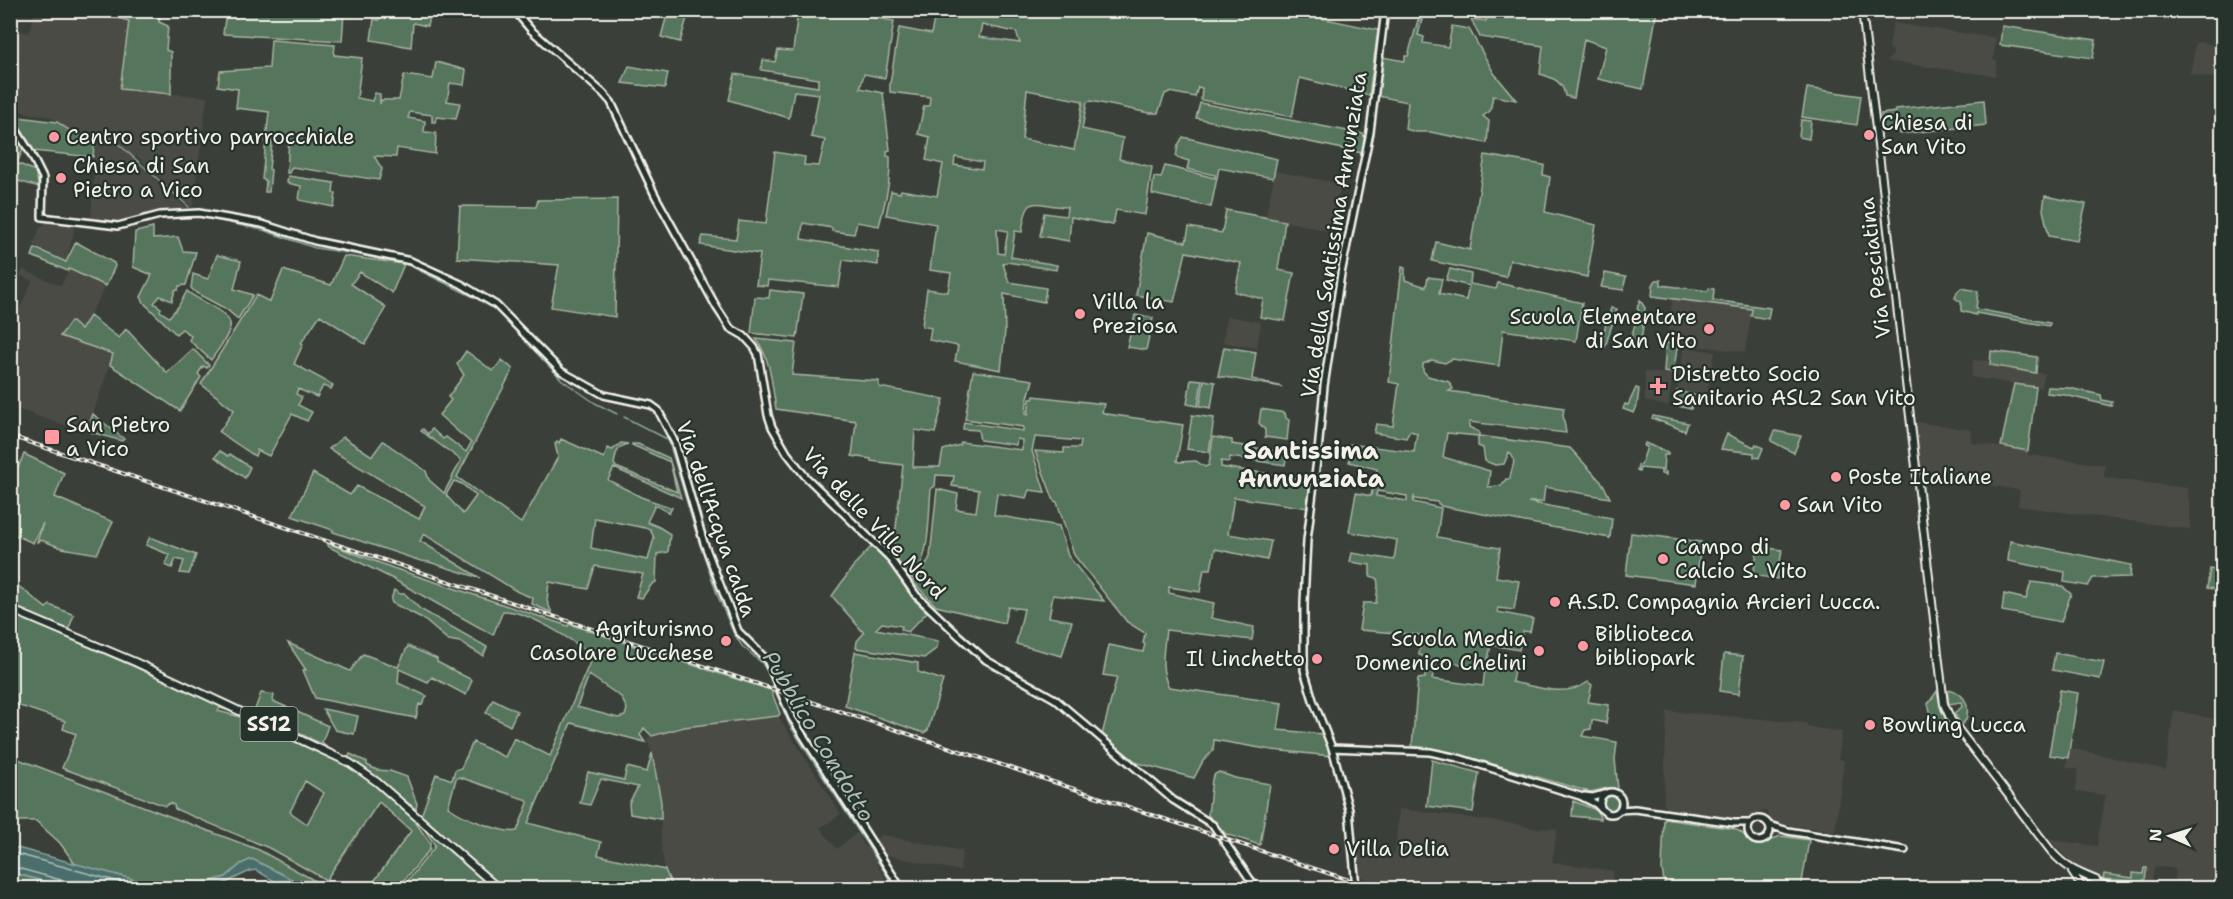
<svg xmlns="http://www.w3.org/2000/svg" width="2233" height="899" font-family="'Shantell Sans',sans-serif">
	<style>
		.built { fill: #4b4c44 }
		.green { fill: #57755d; stroke: #a6b3a2; stroke-width: 1.5; fill-rule: evenodd }
		.water { fill: #496e6c; stroke: #8da29e; stroke-width: 1.5 }
		.lines { fill: none; stroke-linecap: round; stroke-linejoin: round }
		.shore { stroke: #b0bdb6; stroke-width: 1.5 }
		.stream { stroke: #8da29e; stroke-width: 1.5 }
		.secondary-casing { stroke: #f4f1e8; stroke-width: 10 }
		.primary-casing { stroke: #f4f1e8; stroke-width: 10 }
		.secondary { stroke: #26332d; stroke-width: 5 }
		.primary { stroke: #26332d; stroke-width: 6 }
		.rail-casing { stroke: #f4f1e8; stroke-width: 4 }
		.rail { stroke: #26332d; stroke-width: 1.5; stroke-dasharray: 4.5; stroke-linecap: butt }
		.poi-dot { fill: #ff9aa2; stroke: #26332d; stroke-width: 2 }
		.labels { text-anchor: middle; stroke-width: 4.5; stroke-linejoin: round; paint-order: stroke }
		.shield { fill: #26332d; stroke: #b6b8b0; stroke-width: 1.5 }
		.shield-label { font-size: 20px; font-weight: bold; fill: #f4f1e8 }
		.poi-label { font-size: 21px; fill: #f4f1e8; stroke: #26332d; text-anchor: start }
		.street-label { font-size: 21px; fill: #f4f1e8; stroke: #26332d }
		.water-label { font-size: 22px; font-style: italic; fill: #b0bdb6; stroke: #26332d }
		.quarter-label { font-size: 24px; font-weight: bold; fill: #f4f1e8; stroke: #26332d }
	</style>
	<rect width="100%" height="100%" fill="#3a4039"/>
	<filter id="ink" filterUnits="userSpaceOnUse"><feTurbulence type="fractalNoise" baseFrequency=".0167" numOctaves="2"/><feDisplacementMap in="SourceGraphic" scale="12" xChannelSelector="R" yChannelSelector="G"/><feConvolveMatrix kernelMatrix="1 2 1 2 8 2 1 2 1" color-interpolation-filters="sRGB"/></filter>
	<g filter="url(#ink)">
		<!-- built -->
		<path class="built" d="M35,11H92L129,21L120,89L207,97L193,206H190L136,155L132,158L189,211L160,212L120,222L91,221L96,139L76,134L51,117L12,110L11,108V28L29,33Z
			M1893,23L1996,38L1993,60L1997,61L1995,76L1886,61L1892,56L1893,51L1889,48Z
			M2196,42L2222,46L2218,79L2190,74Z
			M1275,171L1341,184L1329,231L1266,217Z
			M48,222L75,227L66,261L33,245L41,226Z
			M69,269L106,286L81,330L60,336L114,354L86,432L11,407V319L15,320L32,281L20,275L23,270L61,286Z
			M1672,298L1752,309L1745,352L1668,342Z
			M1227,316L1261,322L1257,348L1223,342Z
			M1684,347L1715,352L1707,395L1677,390Z
			M1973,360L1990,361V365L2045,374L2041,388L1971,377Z
			M1645,372L1673,374L1668,406L1645,401Z
			M1915,422L1972,430L1971,443L2028,451V455L2105,465L2104,478L2187,488L2190,509V529L2018,506L2020,490L1921,475Z
			M2174,710L2222,721V888H2174L2176,869L2155,866L2151,885L2116,881L2104,882L2094,875L2080,872L2050,840L2097,846L2105,795L2076,791L2078,769L2066,767L2070,748L2166,770Z
			M1667,711L1807,723V727L1842,732L1838,759L1844,761L1835,831L1774,823L1766,811H1760L1756,816L1748,819L1667,808L1664,804V795Z
			M778,716L841,814L820,828L837,849L857,833L865,848L882,835L962,851L960,871L887,855L876,863L891,888H673L665,873L661,842V802L652,752L646,738L684,727Z
			M1399,809L1516,824L1532,828L1557,829L1552,862L1613,871L1611,888H1395L1358,876L1357,850L1395,854Z"/>
		<!-- green -->
		<path class="green" d="M1020,10L1297,11V13L1378,30L1369,95L1300,78L1292,117L1201,100L1202,88L1198,87L1195,97L1169,92L1165,94L1158,113H1149L1091,101L1087,102L1082,129L1123,138L1119,159L1152,167L1145,215L1116,210L1113,225L1071,217L1069,241L1040,236L1044,213L1066,216L1067,207C1035,206 1027,191 1022,232L1015,231L1011,257L1057,265L1056,270L1007,262L1003,264L1009,282L1046,288L1044,302L1004,294L1005,331L1001,370L955,361L958,346L929,340L931,328L922,326L927,289L948,292L951,273L930,270L936,224L886,215L891,191L900,193L901,190L937,196L943,164L926,160L930,137L918,134L924,106H929L930,97L890,92V84L899,28L931,34L936,11ZM982,25L1016,32L1020,43L979,37ZM1027,90L1083,101L1074,150L1022,139ZM955,157L983,162L982,169L954,165ZM997,229L1008,231L1004,254L998,253Z
			M92,11H161L159,22L168,26L166,50L171,52V94L120,89L129,21Z
			M226,11V10L362,11L361,15L344,13L342,41L223,34Z
			M381,11V10L454,11L452,18L430,12L427,26L413,23L411,47L371,40L374,19L379,20Z
			M668,11H689L680,42L661,37Z
			M798,11H838L894,21L885,78L864,74L860,88L883,93L890,150L887,151V156L890,157C891,180 885,203 879,226L857,222L854,234L832,231V228L803,223L801,239L878,252V265L843,260L839,287L768,280L767,286L756,285L760,254L700,245L703,236L736,239L739,221L766,224L775,152L805,157L804,165L819,166L825,140L811,137L819,94L794,91L789,118L729,100L735,74L818,87V79L761,70L763,60L775,62L778,50L793,51Z
			M1488,11H1657L1643,89L1598,79L1606,47L1584,39L1574,98L1565,96C1563,81 1553,78 1540,74L1543,46L1480,37L1471,19L1486,21Z
			M1418,20H1422L1418,35L1424,37L1423,43L1448,47L1452,26L1469,29L1494,73L1516,100L1493,96L1490,111L1483,116L1489,121L1487,143L1430,132H1416L1405,129L1408,102L1377,96L1382,57L1405,61V56H1408Z
			M2002,26L2096,40L2093,58L2000,45Z
			M271,40L335,45L334,55L362,58L357,98L372,101L375,93L380,94V104L381,100H399L404,75L433,79L436,62L466,70L464,85L450,83L447,101L460,103L456,119L437,117L435,122H432V115L410,112L408,118L425,121L424,132L436,133L435,154L397,148L396,157L374,156L382,169L379,180L292,167L289,173H287L289,136L273,135L269,169L271,170L269,192H265L266,181L262,179L269,112L236,108L238,89L218,86L220,71L269,68Z
			M629,66L668,73L665,88L622,83Z
			M1807,88L1861,96L1857,125L1802,117Z
			M1984,100L1986,125L1900,134L1899,130L1883,132L1881,114L1896,112V109Z
			M1200,103L1363,134L1365,138L1362,153L1196,118Z
			M11,116L57,122L75,134L95,140L93,157L33,151Z
			M1801,120L1811,121L1809,139L1799,137Z
			M1183,137L1277,159L1273,178L1219,168L1211,207L1152,194L1154,177L1161,178L1165,166L1215,178V175L1187,169L1189,161L1176,157L1178,145Z
			M10,140L24,147L17,163L35,171L39,187L11,179Z
			M1485,155L1544,165L1543,175L1550,177L1545,212L1596,225L1587,277L1510,260L1506,277L1432,261L1436,242L1470,250Z
			M288,176L334,183L333,193H336L334,207L299,200L301,186L287,183Z
			M2045,196L2086,204L2077,241L2049,236L2043,210Z
			M617,199L615,317L551,307L559,265L457,258L460,206L536,207L538,200Z
			M1226,210L1285,221L1278,270L1294,273L1285,321L1260,317L1263,299L1235,292L1241,263L1186,252L1174,302L1136,295L1147,233L1186,242L1189,227L1222,233Z
			M153,228V239L178,237L183,251L196,252L186,285L179,286L178,290H175L172,301L160,296L154,303L161,308L160,311L169,317L178,307L187,291C197,301 234,312 230,328C227,339 217,351 211,360L189,340L191,336L182,329L176,334L145,304L141,297L152,275L133,267L135,232Z
			M76,242L114,263L115,266L106,286L69,269L68,271L32,256L35,248L66,262Z
			M217,255L241,261L234,289L253,295L238,319L226,309L196,293L191,288L193,274L208,279Z
			M344,256L404,264L392,293L360,272L351,284L386,307L365,344L320,315L301,343L303,344L294,364L333,385L331,389L323,386L317,397L298,389L296,394L302,397L298,405L312,412L307,421L292,414L269,456L257,450L255,456L219,432L234,410L201,384L256,295L270,302L283,270L331,285Z
			M1402,267L1405,268V280L1426,287L1428,277L1442,279L1439,294L1466,300L1469,286L1446,280L1450,269L1471,274L1470,284L1496,289L1498,283L1582,303L1576,341L1503,330L1499,366L1452,359L1445,363L1432,360L1423,364V371L1428,376L1449,382L1453,389L1449,391L1564,408L1563,415L1566,433L1469,422V427L1479,432V436L1570,448L1603,484L1610,498L1545,487L1543,502H1528L1612,518L1610,538L1441,506L1437,502L1415,499L1414,497L1413,502L1441,508L1437,537L1500,548L1496,577L1519,581L1514,610L1498,608L1497,612L1533,619L1530,632L1523,631L1519,650L1491,645L1487,664L1514,669L1512,682C1537,687 1566,698 1588,682L1592,685L1588,702L1609,705L1606,723L1592,720L1591,729L1585,730L1582,736L1617,742L1615,759L1618,789L1608,788L1590,792L1458,754L1412,746L1418,679L1425,678L1426,657L1419,655L1421,635L1359,630L1363,603H1376L1378,585L1377,578L1370,576V565L1350,562L1352,553L1394,560L1397,540L1349,532L1356,493L1371,496L1377,469L1349,462L1350,444L1414,452L1417,433L1410,431L1406,438L1374,433L1376,424L1393,426L1399,384L1389,382ZM1447,433L1478,436V446L1483,448L1485,461L1495,465L1504,464L1509,452C1519,462 1510,468 1510,479H1506L1501,486L1488,487L1490,471L1443,457ZM1377,491L1407,496V501L1376,496ZM1437,659L1485,669L1483,686L1432,679Z
			M1605,273L1626,277L1623,290L1601,287Z
			M1656,280H1661V285L1708,291L1709,288L1714,289L1713,300L1770,308L1768,319L1751,316L1752,309L1652,296L1653,285Z
			M1961,288L1978,291L1976,309L2050,323L2049,326L1976,313V315L1961,311V302L1955,298L1957,292Z
			M770,290L803,294L797,338L751,333L755,297L769,298Z
			M1640,300L1645,308L1641,343L1631,338L1639,311L1637,308Z
			M1611,308L1617,309L1605,347H1603V334Z
			M1135,315L1153,318L1146,350L1127,347Z
			M90,316L119,338L126,329L167,373L193,349L209,365L207,368L203,366L198,374L201,377L180,411L110,365L113,354L60,336L71,321L81,330Z
			M756,339L796,343L792,375L879,381V387L944,399L935,433L915,430L913,467H940L943,450L960,445L961,442L1022,450V440L1017,439L1016,445L980,440L978,430L963,429L964,422L1023,431V427L965,419L973,371L1033,380L1027,401L1026,413L1028,415L1030,399H1033L1034,396L1104,404L1102,412L1107,414L1183,425L1177,461L1179,462L1196,461L1205,467L1209,465L1213,437L1232,440V444L1287,453L1285,465L1230,457L1229,462L1221,461V467L1311,480L1308,508L1234,497L1228,534L1271,541L1267,560L1215,549L1211,569H1204L1200,592L1169,587V593L1214,603L1211,618L1254,627L1252,640L1166,630C1164,649 1159,670 1169,687L1282,703L1278,730L1322,734L1332,756L1272,750L1214,740L1213,751L1203,761L1194,778L1138,763L1102,735L1117,677L1103,675L1109,645L1143,652L1145,644L1143,643L1145,633L1127,622L1074,555L1057,502L1054,501L1035,451L1064,453V448H1080L1081,441L1035,437L1032,451L1045,492L1029,490L1026,498L997,493L994,515L1059,526L1068,556L1104,601L1053,595L1049,617L1072,621L1062,656L1016,644L1024,609L1008,607L1004,623L936,606L914,583L913,579L908,576L893,554L903,465L871,461V459L852,456L856,421L776,409C772,385 771,359 756,339ZM936,475L954,476L952,486L979,490L976,512L956,509L958,494L937,489L930,557L918,581L915,577C931,549 928,520 931,489L935,486Z
			M1666,343L1678,344L1673,373L1664,372Z
			M1224,347L1256,352L1252,379L1282,387L1218,376Z
			M466,351L493,371L502,360L513,369L457,477L521,523L558,457L555,444L557,441L559,443L561,439L604,458L608,448L612,450L621,443L628,444L620,447L616,454L614,464L616,467L677,492L670,462L632,445V444H638L669,458L681,498L614,468L608,480L641,497L672,508L669,513L655,505L647,522L659,527L670,534L668,552L657,554L656,582L652,584L642,598L636,597L643,574L595,566L588,589L549,582L547,601L552,613L532,604L533,598L518,592L424,534L420,541L480,578L429,562L421,561L333,532V530L292,516L313,473L350,495L357,486L419,519L425,506L329,449L343,437L372,456L383,441L426,471L429,480L444,493L461,460L421,431L423,429L428,434L432,429L443,439L446,437L466,452L471,443L439,415L451,400L448,397L464,375L457,364ZM454,481L462,484L476,496L463,514L446,495ZM595,518L650,529L654,538L648,560L591,548Z
			M1991,351L2037,357L2036,373L1990,365Z
			M1191,379L1202,380L1198,406L1187,404Z
			M1204,380L1215,382L1211,408L1200,406Z
			M2014,384L2036,387L2028,451L2001,446Z
			M2048,387L2069,388L2101,395L2102,400L2112,402L2111,406L2065,395L2047,393Z
			M1636,388L1639,389L1637,406L1634,413L1623,409L1625,404L1628,405Z
			M1677,391L1694,395L1691,409L1674,405Z
			M1261,409L1285,413L1286,418L1289,420L1287,440L1265,437V430L1259,423Z
			M93,414L124,439L122,441L87,431Z
			M1192,415L1214,418L1209,452L1187,449Z
			M1653,416L1688,423L1685,431L1652,418Z
			M1775,431L1801,436L1794,453L1771,441Z
			M1727,434L1754,447L1756,444L1763,448L1759,458L1754,457V453L1721,449Z
			M1645,443L1668,453V455H1664L1663,471L1666,472V475L1661,474V470L1640,468L1639,472L1637,471L1638,465H1641L1647,447L1644,446Z
			M220,451L228,456L230,454L250,467L245,478L215,457Z
			M24,454L64,473L55,497L113,522L97,554L62,548L41,540L37,542L43,523L33,543L11,533V484Z
			M1631,533L1701,542L1696,584L1626,575Z
			M150,537L196,555L189,574L180,573L184,561L176,559L172,568L165,565L170,555L146,545Z
			M2010,541L2131,565L2130,577L2093,578L2088,586L2064,582L2065,572L2008,561Z
			M327,543L393,568L568,626L569,624L661,655L771,690L780,714L778,716L684,727L652,736L644,728L640,735L645,742L571,723L528,823L601,842L598,855L665,870L673,888H503L421,816L436,774L452,780L455,770L461,768L473,742L505,757L514,738L550,756L590,662L589,653C571,639 526,610 503,611L493,635L391,578L329,547ZM589,675L621,697L627,709L625,716L618,718L577,707ZM459,777L527,800L528,803L517,831C503,834 462,817 450,808L448,807L456,779Z
			M872,546L891,565L913,599L927,612L908,632L901,630L902,626L882,623L876,629L938,641L937,648L924,658L856,648L857,641L864,633L832,596L855,564Z
			M1760,547L1782,550L1777,579L1753,575L1757,552Z
			M2210,569L2222,571V590L2207,588Z
			M2031,582L2062,586L2071,594L2061,622L2002,611L2004,594L2026,599Z
			M16,584L46,608L50,605L74,615L69,628L67,629L11,605V597Z
			M394,590L400,594H405L420,609L487,647L483,656L460,642L448,640L422,618L392,603L391,600Z
			M11,613L250,717L220,708L218,711L259,722L341,762L377,786L415,818L416,823L430,843V849L398,888H369L411,831L379,802L326,880L269,848L175,809L174,805L170,803L165,806L62,768L76,734L63,729L65,721L11,703ZM305,781L324,793L307,824L290,812Z
			M288,643L350,671L363,654L398,667L408,646L437,659V662L472,680L466,695L432,677L428,682L399,669L398,683L427,696L422,705L419,704L416,718L315,698L303,670H306Z
			M855,652L918,663V672L943,680L928,730L924,733L845,706Z
			M2055,653L2104,662L2100,679L2052,670Z
			M1724,654L1743,656L1739,694L1720,691Z
			M1952,690C1966,695 1970,707 1966,720L1961,725L1954,713L1962,707L1961,702L1949,704L1947,691Z
			M2060,690L2078,693L2068,758L2049,755Z
			M1937,691L1941,710L1952,731L1946,725L1933,721L1928,704Z
			M261,693L274,695L273,701L328,726L322,742L326,746L254,712Z
			M493,699L517,711L510,726L486,713Z
			M323,709L358,716L354,734L335,730Z
			M652,753L661,802V819L630,814L629,803L638,787L601,779L590,805L580,803L588,772L624,780L627,767L647,772Z
			M350,754L367,762V765L377,770L390,771L407,777L417,804L416,809L348,758Z
			M10,756L259,850L328,888H309L252,859L241,864L226,877L201,884L143,882L75,864L60,843L36,821H11Z
			M1432,760L1479,773L1473,812L1427,806Z
			M1219,772L1235,778L1270,784L1260,845L1226,834L1208,815L1212,779L1215,774Z
			M1604 803a8 8 0 1 1 16 0a8 8 0 1 1-16 0Z
			M1573,801L1596,810L1601,819L1572,816Z
			M1664,819L1735,829L1742,833L1752,844L1761,845L1780,836L1809,840L1801,888H1665L1662,869Z
			M420,823L494,888H402L434,848L435,845Z
			M2144,868H2147L2145,879L2141,882L2103,879L2104,874L2133,878V873L2143,874Z
			M10,872L68,888H41L11,878Z"/>
		<!-- water -->
		<path class="water" d="M10,846L143,882L201,884L226,877L241,864L252,859L309,888H286L256,870L250,871L221,885L222,888H68L11,872Z"/>
		<g class="lines">
			<!-- shore -->
			<path class="shore" d="M10,852L141,888H161
				M10,866L61,880L65,883L66,888"/>
			<!-- stream -->
			<path class="stream" d="M100,133L114,140L189,207
				M201,217L263,230L315,248L362,255L408,265L482,301L497,311L562,380L595,403L617,414
				M624,417L667,439L669,442L694,526L717,594L733,632L742,646L762,663L767,671L789,724L895,888"/>
			<!-- secondary casing -->
			<g class="secondary-casing">
				<path id="secondary" d="M514,10L531,30L603,93L611,102L655,195L717,308L730,328L744,336L754,347L758,354L768,415L772,427L787,453L805,476L889,557L916,595L959,636L986,660L1055,699L1173,800L1213,825L1256,888
					M10,120L30,152L43,178L42,217L118,226L160,215L199,213L262,224L315,241L411,261L461,284L496,305L561,371L604,395L651,405L658,410L675,443L704,543L738,631L767,660L792,718L901,888
					M1332,748L1430,752L1458,758L1580,796L1596,804L1601,809
					M1600 803a11 11 0 1 1 22 0a11 11 0 1 1-22 0Z
					M1584,796L1593,797L1604,794
					M1619,810L1635,809L1734,823H1750
					M1748 830a11 11 0 1 1 22 0a11 11 0 1 1-22 0Z
					M1769,825L1788,831L1905,850
					M2098,883L2114,887L2152,888
					M1356,888L1349,810L1332,748L1313,700L1304,670V602L1307,540L1318,452L1324,386L1341,274L1370,132L1385,10"/>
			</g>
			<!-- primary casing -->
			<g class="primary-casing">
				<path id="primary" d="M1862,10L1944,704L1951,720L2051,851C2066,868 2076,872 2096,880L2100,888
					M10,609L135,662L350,763L377,782L498,888
					M2072,872L2080,884"/>
			</g>
			<!-- secondary -->
			<use href="#secondary" class="secondary"/>
			<!-- primary -->
			<use href="#primary" class="primary"/>
			<!-- rail casing -->
			<g class="rail-casing">
				<path id="rail" d="M10,436L1373,888"/>
			</g>
			<!-- rail -->
			<use href="#rail" class="rail"/>
		</g>
	</g>
	<!-- markers -->
	<g class="poi-dot">
		<circle cx="1869" cy="135" r="6"/>
		<circle cx="54" cy="137" r="6"/>
		<circle cx="61" cy="178" r="6"/>
		<circle cx="1080" cy="314" r="6"/>
		<circle cx="1709" cy="329" r="6"/>
		<path d="M1655 377h6v6h6v6h-6v6h-6v-6h-6v-6h6z"/>
		<rect x="44" y="429" width="16" height="16" rx="3"/>
		<circle cx="1836" cy="477" r="6"/>
		<circle cx="1785" cy="505" r="6"/>
		<circle cx="1663" cy="559" r="6"/>
		<circle cx="1555" cy="602" r="6"/>
		<circle cx="726" cy="641" r="6"/>
		<circle cx="1583" cy="646" r="6"/>
		<circle cx="1539" cy="651" r="6"/>
		<circle cx="1317" cy="659" r="6"/>
		<circle cx="1870" cy="725" r="6"/>
		<circle cx="1334" cy="849" r="6"/>
	</g>
	<g class="labels">
		<!-- shield labels -->
		<rect class="shield" x="240.5" y="707" width="57" height="34" rx="4.5"/>
		<g class="shield-label">
			<text x="269" y="731">SS12</text>
		</g>
		<!-- poi labels -->
		<g class="poi-label">
			<text x="1881" y="130">Chiesa di<tspan x="1881" dy="24">San Vito</tspan></text>
			<text x="66" y="144">Centro sportivo parrocchiale</text>
			<text x="73" y="173">Chiesa di San<tspan x="73" dy="24">Pietro a Vico</tspan></text>
			<text x="1092" y="309">Villa la<tspan x="1092" dy="24">Preziosa</tspan></text>
			<text x="1697" y="324" text-anchor="end">Scuola Elementare<tspan x="1697" dy="24">di San Vito</tspan></text>
			<text x="1672" y="381">Distretto Socio<tspan x="1672" dy="24">Sanitario ASL2 San Vito</tspan></text>
			<text x="66" y="432">San Pietro<tspan x="66" dy="24">a Vico</tspan></text>
			<text x="1848" y="484">Poste Italiane</text>
			<text x="1797" y="512">San Vito</text>
			<text x="1675" y="554">Campo di<tspan x="1675" dy="24">Calcio S. Vito</tspan></text>
			<text x="1567" y="609">A.S.D. Compagnia Arcieri Lucca.</text>
			<text x="714" y="636" text-anchor="end">Agriturismo<tspan x="714" dy="24">Casolare Lucchese</tspan></text>
			<text x="1595" y="641">Biblioteca<tspan x="1595" dy="24">bibliopark</tspan></text>
			<text x="1527" y="646" text-anchor="end">Scuola Media<tspan x="1527" dy="24">Domenico Chelini</tspan></text>
			<text x="1305" y="666" text-anchor="end">Il Linchetto</text>
			<text x="1882" y="732">Bowling Lucca</text>
			<text x="1346" y="856">Villa Delia</text>
		</g>
		<!-- street labels -->
		<g class="street-label">
			<text transform="translate(1334 235) rotate(-81)" y="7">Via della Santissima Annunziata</text>
			<text transform="translate(1875 268) rotate(-97)" y="7">Via Pesciatina</text>
			<text transform="translate(716 519) rotate(71)" y="7">Via dell'Acqua calda</text>
			<text transform="translate(874 523) rotate(47)" y="7">Via delle Ville Nord</text>
		</g>
		<!-- water labels -->
		<g class="water-label">
			<text transform="translate(819 736) rotate(59)" y="8">Pubblico Condotto</text>
		</g>
		<!-- quarter labels -->
		<g class="quarter-label">
			<text x="1311" y="459">Santissima<tspan x="1311" dy="28">Annunziata</tspan></text>
		</g>
	</g>
	<!-- margin -->
	<rect width="2233" height="899" fill="none" stroke="#26332d" stroke-width="36"/>
	<rect x="18" y="18" width="2197" height="863" fill="none" stroke="#f4f1e8" stroke-width="2" filter="url(#ink)"/>
	<!-- north arrow -->
	<g transform="translate(2170 836) rotate(273)" stroke="#26332d" stroke-width="4.5" paint-order="stroke">
	<path d="M0-4.5L10 22L0 15L-10 22Z" fill="#f4f1e8"/>
	<text y="-9" font-size="16" font-weight="bold" text-anchor="middle" fill="#f4f1e8">N</text>
	</g>
</svg>
